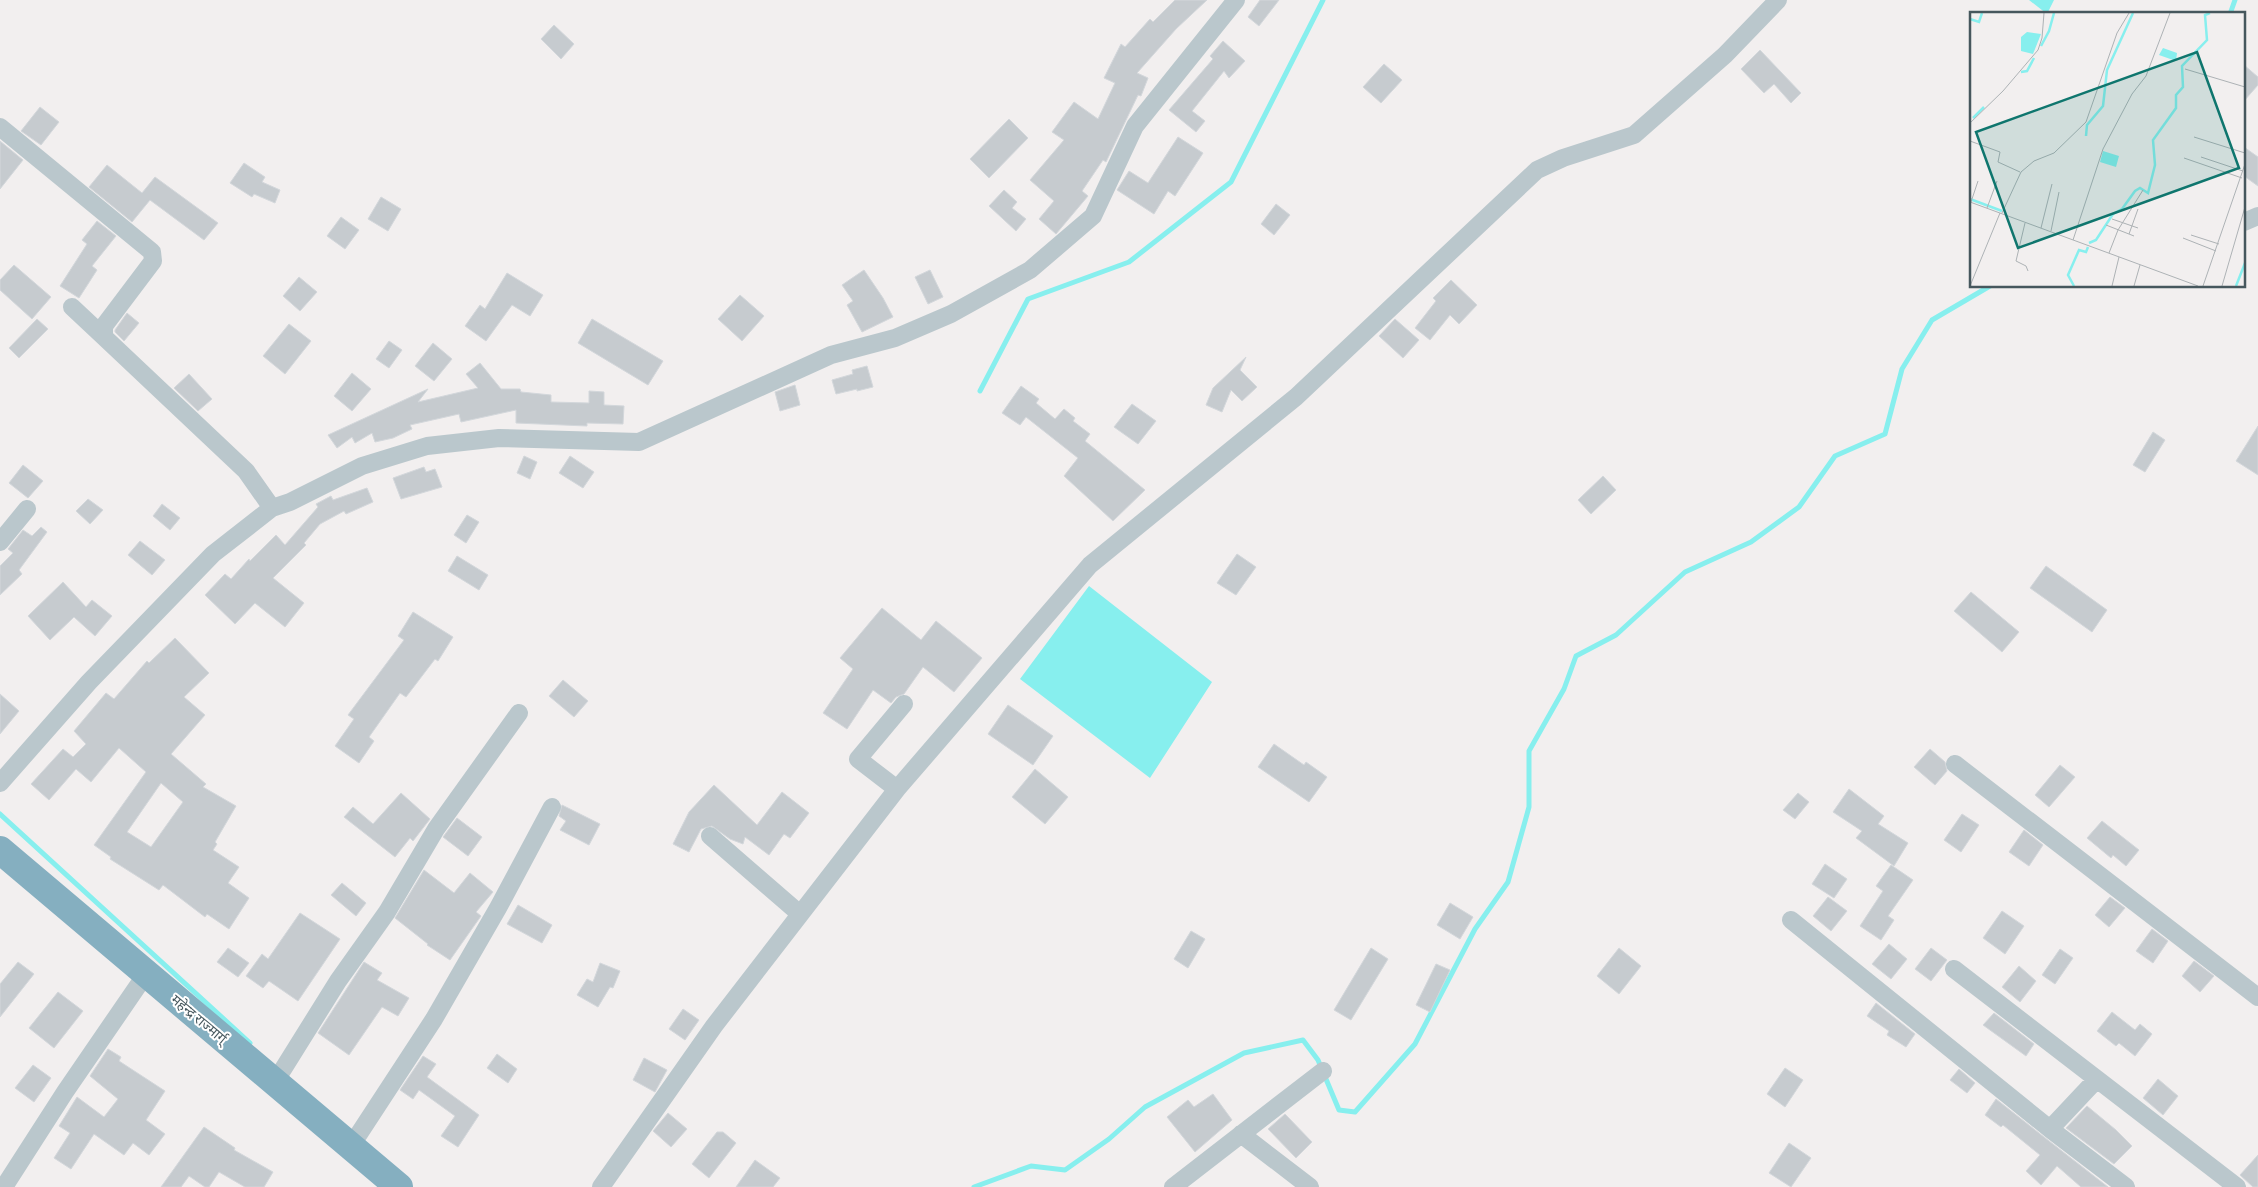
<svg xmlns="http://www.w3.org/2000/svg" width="2258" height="1187" font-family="Commissioner,'Noto Sans Devanagari',sans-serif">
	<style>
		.water { fill: #87efee }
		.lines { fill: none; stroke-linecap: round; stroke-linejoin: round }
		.stream { stroke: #87efee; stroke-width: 5 }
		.building { fill: #c6cbcf; stroke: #d3d7db; fill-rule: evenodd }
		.street { stroke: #bac7cc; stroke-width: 18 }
		.highway { stroke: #85afc0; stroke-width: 28 }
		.labels { text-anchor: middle; stroke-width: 4; stroke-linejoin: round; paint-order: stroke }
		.street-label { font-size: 14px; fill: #46575d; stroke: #fff }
		.inset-river { fill: none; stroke: #87efee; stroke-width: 2.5 }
		.inset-road { fill: none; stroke: #adb2b5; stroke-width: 1 }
		.view { fill: #0f766e; fill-opacity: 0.15; stroke: #0f766e; stroke-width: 2.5 }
		.inset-edge { fill: none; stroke: #46575d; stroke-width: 2.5 }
	</style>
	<rect width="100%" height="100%" fill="#f2efef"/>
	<!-- water -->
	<path class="water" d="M2029,0H2054L2047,14Z
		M1089,586L1212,682L1150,778L1020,679Z"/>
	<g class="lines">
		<!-- stream -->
		<path class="stream" d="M2230,14L2235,0
			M980,391L1028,299L1129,262L1231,182L1323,0
			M0,814L250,1043
			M974,1187L1031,1166L1065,1170L1109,1139L1145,1107L1244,1053L1303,1040L1318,1060L1339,1110L1355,1112L1415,1044L1475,929L1508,882L1529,807V751L1564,689L1576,656L1616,635L1685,572L1751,542L1799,507L1835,456L1885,434L1902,369L1932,320L1990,286"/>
	</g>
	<!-- building -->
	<path class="building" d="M1175,0H1207L1176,29L1137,73L1148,78L1141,96L1138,95L1106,162L1103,160L1082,191L1088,196L1056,234L1039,219L1054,201L1030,180L1064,140L1052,132L1074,102L1098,119L1115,83L1104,78L1121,44L1125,47L1150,19L1153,22Z
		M1260,0H1279L1259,26L1248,17Z
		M554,25L574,44L561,59L541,39Z
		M1223,41L1245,61L1229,78L1224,71L1192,111L1205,121L1196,132L1169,110L1213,59L1210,56Z
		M1760,50L1801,93L1791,103L1774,84L1764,93L1741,69Z
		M1384,64L1402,80L1381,103L1363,87Z
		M2244,65L2258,77V85L2244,101Z
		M40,107L59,122L41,145L21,131Z
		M1009,119L1028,138L989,178L970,159Z
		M1178,137L1203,153L1175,196L1168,191L1154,214L1117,190L1129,171L1148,183Z
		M0,141L23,160L0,189Z
		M2244,147L2258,157V186L2244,176Z
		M244,163L265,177L262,182L280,190L275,203L254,194L252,197L230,183Z
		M107,165L142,193L155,177L218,223L204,240L150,200L132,222L89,187Z
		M1004,190L1017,202L1012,208L1026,219L1016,231L989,206Z
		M381,197L401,209L388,231L368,219Z
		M1276,204L1290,215L1274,235L1261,224Z
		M341,217L359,230L345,249L327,236Z
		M97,221L116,236L92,266L97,270L79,298L60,286L87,244L82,240Z
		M14,265L51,297L32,319L0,290V280Z
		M864,270L883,298L893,317L862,332L847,305L853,301L842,285Z
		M930,270L943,297L928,304L915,277Z
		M507,273L543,295L530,316L512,305L486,341L465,326L480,305L485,309Z
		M299,277L317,292L300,311L283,296Z
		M1451,280L1477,305L1459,324L1450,315L1430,340L1415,328L1436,301L1433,298Z
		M740,295L764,316L742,341L718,319Z
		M127,313L139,323L124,341L115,332V330Z
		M37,319L48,329L19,358L9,348Z
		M592,319L663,361L648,385L578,343Z
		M1395,319L1419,340L1403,358L1379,336Z
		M289,324L311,341L285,374L263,356Z
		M389,341L402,350L389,368L376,359Z
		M433,343L452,359L434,381L415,366Z
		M1246,357L1240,370L1257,387L1242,401L1231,390L1222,412L1206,405L1213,388Z
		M480,363L501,389H520L521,392L551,395V402L589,403V391L604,392V405L624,406L623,424L587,423V426L516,423V410L461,422L459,414L410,425L412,429L393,438L375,442L372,433L355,443L352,437L337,448L328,435L428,389L418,402L478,388L466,374Z
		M867,366L873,387L857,391V389L836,394L832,380L853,374L852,370Z
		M352,373L371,389L352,411L334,396Z
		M189,374L212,399L198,411L174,388Z
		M795,385L800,405L780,411L775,392Z
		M1021,386L1039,399L1036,403L1055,419L1064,409L1075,418L1073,421L1090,434L1085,441L1145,490L1113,521L1064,476L1078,458L1026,417L1020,425L1002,413Z
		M1132,404L1156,421L1138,444L1114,427Z
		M2258,426V475L2236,461Z
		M2153,432L2165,440L2145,472L2133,465Z
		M524,456L537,462L530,479L517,473Z
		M570,456L594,472L583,488L559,473Z
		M23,465L43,481L28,498L9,483Z
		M424,467L426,472L435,469L442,487L401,499L393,478Z
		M1603,476L1616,490L1591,514L1578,500Z
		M367,488L373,502L346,514L344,511L320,524L304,543L306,545L273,578L304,603L285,627L255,603L235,624L205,595L225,574L231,579L249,559L250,561L276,535L285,545L318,507L316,504L331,496L333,500Z
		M88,499L103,510L90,524L76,511Z
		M162,504L180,518L170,530L153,516Z
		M467,515L479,522L466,543L454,535Z
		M41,527L47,532L19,570L22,574L0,595V566L13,553L8,549L23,530L32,536Z
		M140,541L165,560L152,575L128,555Z
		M1237,554L1256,567L1236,595L1217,583Z
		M457,556L488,575L479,590L448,571Z
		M2046,566L2107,610L2092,632L2030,588Z
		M63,582L86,607L92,600L112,616L95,636L74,617L50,640L28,616Z
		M1971,592L2019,632L2002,652L1954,611Z
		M882,608L921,640L936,621L982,658L954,692L923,667L904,694L896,697L891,703L873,690L847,729L823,713L853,669L840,658Z
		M413,612L453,637L438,661L435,659L406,697L400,693L369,737L374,741L359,763L335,746L354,719L348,715L404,640L398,636Z
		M175,638L209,673L184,697L205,715L171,754L206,784L203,787L236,806L215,842L217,844L213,850L239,867L228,883L249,898L229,929L207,914L205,917L163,885L159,890L110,859L111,857L94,845L146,772L119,748L91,782L76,769L49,800L31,784L63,749L73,757L86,744L74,731L106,693L114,699L147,661L149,663ZM161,783L183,802L151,847L127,832Z
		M563,680L588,701L574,717L549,696Z
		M0,694L19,711L0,734Z
		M1008,705L1053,736L1033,765L988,734Z
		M1274,744L1304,765L1306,762L1327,777L1309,802L1258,767Z
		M1930,749L1945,762L1947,771L1935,785L1914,767Z
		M2060,765L2075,777L2049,807L2035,795Z
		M1035,769L1068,797L1045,824L1012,797Z
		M714,785L757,825L782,792L809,813L790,838L784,834L769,855L745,837L743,844L730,839L712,826L701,829L689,852L673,844L689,812Z
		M1849,789L1884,816L1878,824L1908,843L1894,866L1856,838L1862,831L1833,812Z
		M401,793L430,819L413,841L410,838L395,857L344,817L353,807L373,824Z
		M1798,793L1809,802L1795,819L1783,810Z
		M562,805L600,824L589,845L560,830L566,821L559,816Z
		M1962,814L1979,825L1961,852L1944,840Z
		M457,818L482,837L468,856L443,837Z
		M2102,821L2139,850L2126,866L2113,855L2111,858L2087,838Z
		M2024,830L2043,845L2029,866L2009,852Z
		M1825,864L1847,879L1834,898L1812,884Z
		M1891,865L1913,880L1888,916L1894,920L1881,940L1860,926L1883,891L1876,886Z
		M424,870L454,893L470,873L493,892L476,912L481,916L450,960L427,945L428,944L395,918Z
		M342,883L366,903L356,916L331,895Z
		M1828,897L1847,911L1831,931L1813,916Z
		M2110,897L2125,908L2109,927L2095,915Z
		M1450,903L1473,917L1460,939L1437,925Z
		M518,905L552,925L542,943L507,924Z
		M2002,911L2024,926L2005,954L1983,938Z
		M300,913L340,939L298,1001L269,981L263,988L246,976L262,954L268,959Z
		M2152,929L2168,941L2153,963L2136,951Z
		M1191,931L1205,939L1188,968L1174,959Z
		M1889,944L1907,959L1891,979L1872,964Z
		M228,948L249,963L238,977L217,962Z
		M1371,948L1388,959L1351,1020L1334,1010Z
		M1619,948L1641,966L1619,994L1597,976Z
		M1931,948L1947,960L1931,981L1915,969Z
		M2060,949L2073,958L2055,984L2042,975Z
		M2194,961L2214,976L2200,992L2182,976Z
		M18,962L34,974L0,1017V984Z
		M364,962L382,973L377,980L409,998L398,1016L382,1007L349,1055L318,1033Z
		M600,963L620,971L613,988L610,987L598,1007L577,995L587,979L593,982Z
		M1436,964L1450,970L1430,1012L1416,1005Z
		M2019,966L2036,981L2020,1002L2002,987Z
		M58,992L83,1011L54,1048L29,1028Z
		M1876,1003L1915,1034L1906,1047L1887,1035L1889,1031L1867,1016Z
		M683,1009L699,1020L685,1040L669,1029Z
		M2112,1012L2135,1030L2140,1024L2152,1034L2135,1056L2119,1043L2116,1046L2097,1031Z
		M1994,1013L2034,1044L2026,1056L1983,1025Z
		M108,1049L121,1057L119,1061L165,1091L146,1120L165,1134L149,1155L133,1143L124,1155L94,1134L71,1169L54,1158L70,1133L59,1126L77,1097L104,1117L118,1099L90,1076Z
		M497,1054L517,1069L508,1083L487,1068Z
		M423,1056L436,1064L427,1077L479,1115L458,1147L441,1136L455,1116L419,1090L413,1099L400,1090Z
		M644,1058L667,1070L655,1092L633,1080Z
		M33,1065L51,1078L34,1102L15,1088Z
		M1785,1068L1803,1080L1785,1107L1767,1094Z
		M1959,1069L1975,1083L1967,1093L1950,1080Z
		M2158,1079L2178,1096L2163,1115L2143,1098Z
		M1213,1094L1232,1120L1195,1152L1167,1117L1188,1100L1194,1107Z
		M1996,1099L2044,1137L2108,1187H2081L2057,1166L2041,1185L2026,1171L2040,1155L2003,1125L2001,1127L1985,1115Z
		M2087,1106L2116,1130L2132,1146L2114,1164L2066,1128Z
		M668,1113L687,1129L671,1147L653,1131Z
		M1285,1114L1312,1142L1296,1158L1268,1129Z
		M204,1127L235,1148L234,1150L273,1172L264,1187H245L219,1172L209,1187H205L189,1176L181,1187H161Z
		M717,1132H723L736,1143L709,1178L692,1164Z
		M1789,1143L1811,1158L1791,1187L1769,1173Z
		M2258,1155V1187H2253L2240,1175Z
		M755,1160L780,1178L773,1187H736Z"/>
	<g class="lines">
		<!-- street -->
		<path class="street" d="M0,127L152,252L153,261L104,326V337L246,471L272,508
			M2244,222L2258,216
			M72,307L104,337
			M0,542L27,509
			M1955,764L2258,997
			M0,783L89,682L213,554L272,508L290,502L362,466L427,446L499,438L639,442L831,355L895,338L951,314L1030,270L1093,216L1135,126L1236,0
			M897,789L858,759L904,704
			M710,836L800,914
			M1791,920L2050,1129L2126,1187
			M1954,969L2237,1187
			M275,1082L338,981L387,912L436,829L519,713
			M2050,1129L2096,1080
			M1241,1134L1310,1187
			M351,1146L434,1019L498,908L552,807
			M4,1187L65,1092L146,974
			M601,1187L714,1026L897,789L1090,565L1296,397L1537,170L1563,158L1634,135L1725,55L1778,0
			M1173,1187L1323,1071"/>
		<!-- highway -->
		<path class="highway" d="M0,850L399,1187"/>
	</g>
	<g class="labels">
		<!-- street labels -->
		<g class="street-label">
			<text transform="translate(199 1019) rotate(40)" y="5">महेन्द्र राज्मार्ग्</text>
		</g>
	</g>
	<!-- overview -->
	<g transform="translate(1970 12)">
		<rect width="275" height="275" fill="#f2efef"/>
		<path d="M57,20L71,22L63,42L51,39V25ZM193,36L207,41L206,49L189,43ZM133,139L149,144L146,155L130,150Z" fill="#87efee"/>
		<path class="inset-river" d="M0,7L9,10L12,1M71,34L79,19L84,1M51,60L57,59L64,46M3,106L14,95M116,124L117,113L133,94L137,58L163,1M0,187L32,199M119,231L126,228L143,202L152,197L165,179L170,176L178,181L185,153L183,128L206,96V83L213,75L212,54L237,28L235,3L240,1M104,274L98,263L109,238L116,240L118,235M266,274L275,251"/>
		<path class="inset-road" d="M215,57L275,75M0,111L33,79L68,38L72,26L74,1M224,125L275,141M0,129L30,140L28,150L50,160M231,145L273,159M214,146L272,166M0,190L228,274M1,190L8,169M17,196L27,169M32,201L51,160L64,149L84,141L116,110L147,21L159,1M142,207L168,216M55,211L46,249L56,254L58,259M136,213L164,224M71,216L82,172M81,219L89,180M159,222L168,197M221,223L249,232M213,226L246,239M103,228L133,137L162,82L176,64L200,1M139,241L148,218L173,178M0,274L30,201M142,274L149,245M164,274L170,253M233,274L275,152M252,274L275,195"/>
		<path class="view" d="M227,40L269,156L48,236L6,120Z"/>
		<rect width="275" height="275" class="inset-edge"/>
	</g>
</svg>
